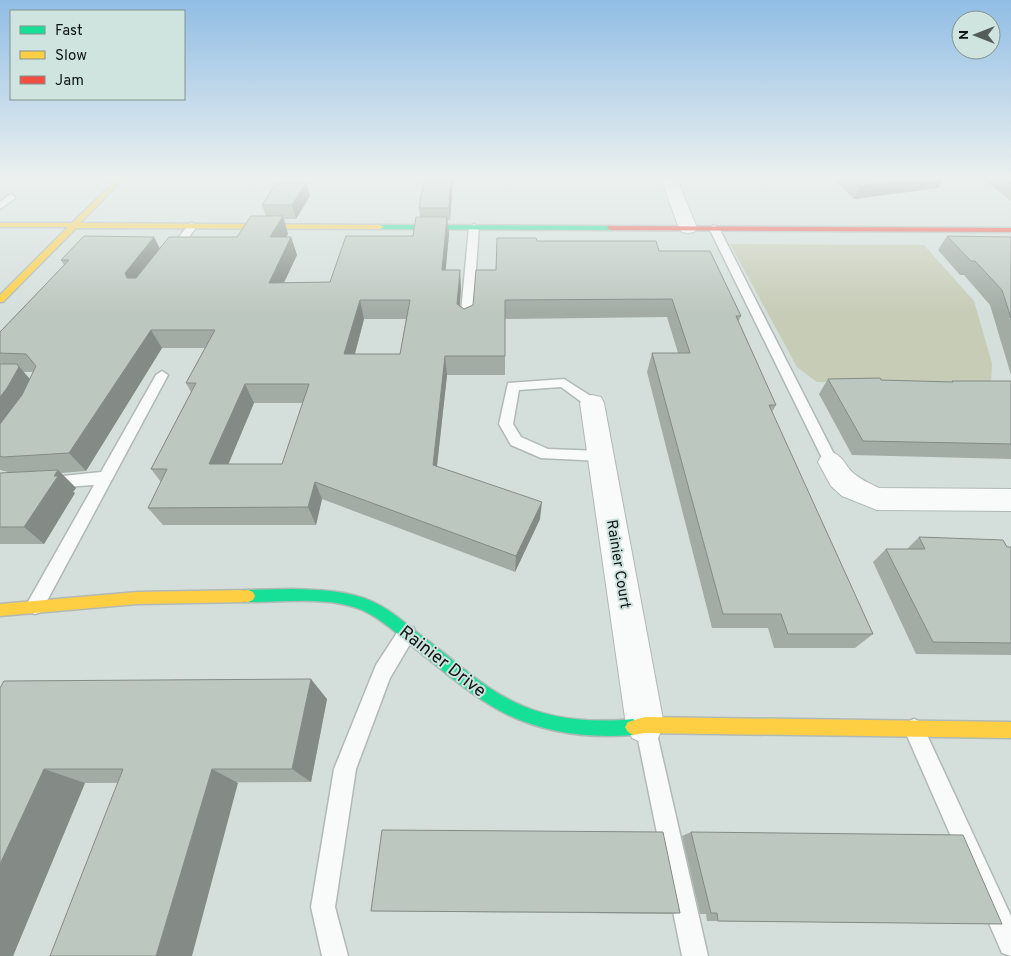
<svg xmlns="http://www.w3.org/2000/svg" width="1011" height="956" font-family="Overpass,sans-serif">
	<style>
		.green { fill: #c6ccb6 }
		.lines { fill: none; stroke-linecap: round; stroke-linejoin: round }
		.lane-casing { stroke: #b1b9b7; stroke-width: 3 }
		.street-casing { stroke: #b1b9b7; stroke-width: 2 }
		.fast-casing { stroke: #b1b9b7; stroke-width: 3 }
		.slow-casing { stroke: #b1b9b7; stroke-width: 3 }
		.jam-casing { stroke: #b1b9b7; stroke-width: 3 }
		.lane { fill: #f9fafa; fill-rule: evenodd }
		.street { fill: #f9fafa; fill-rule: evenodd }
		.fast { fill: #16e098; fill-rule: evenodd }
		.slow { fill: #ffcf43; fill-rule: evenodd }
		.jam { fill: #f24e42; fill-rule: evenodd }
		.wall { fill: #a2aba4; fill-rule: evenodd }
		.shaded-wall { fill: #848b86 }
		.building { fill: #bcc7bf; stroke: #848b86; fill-rule: evenodd }
		.labels { text-anchor: middle; stroke-width: 4; stroke-linejoin: round; paint-order: stroke }
		.street-label { font-size: 15px; fill: #0f1614; stroke: #cfe4de }
		.near-street-label { font-size: 18px; fill: #0f1614; stroke: #cfe4de }
	</style>
	<rect width="100%" height="100%" fill="#d4dfdc"/>
	<!-- green -->
	<path class="green" d="M730,244L924,245L974,301L992,363L991,385L817,382L797,367Z"/>
	<g class="lines">
		<!-- lane casing -->
		<g class="lane-casing">
			<path id="lane" d="M11,194L15,197L14,199L0,209V202Z
				M192,223L197,226L176,255H168V251L189,224Z
				M474,224L479,227L472,323L466,326L460,323L469,227Z
				M714,225L719,228L838,462L836,466L831,468L826,466L824,462L709,228Z
				M162,371L168,375L41,612L35,614L29,612L26,606L29,600L94,485L49,488L44,486L41,482L44,478L101,472L156,375Z
				M564,379L597,400L599,403L597,406H587L561,387L519,390L513,424L521,437L548,449L601,451L606,452L608,456L606,460L601,461L541,458L511,445L499,424L508,383Z
				M407,625L414,628L416,634L390,678L356,769L335,907L348,956H322L311,907L334,769L376,665L400,628Z
				M645,715L652,718L655,725L708,956H682L635,725L638,718Z
				M914,719L921,722L1011,916V956L1002,953L904,729L907,722Z"/>
		</g>
		<!-- street casing -->
		<g class="street-casing">
			<path id="street" d="M661,179H677L697,228L694,232L688,233L682,232L679,228Z
				M592,395L601,397L604,403L664,725L658,738L645,744L632,738L626,725L580,403L583,397Z
				M831,452C843,456 843,462 851,471C859,479 869,483 879,488L1011,489V511L877,510L842,496L831,486L818,462L822,455Z"/>
		</g>
		<!-- fast casing -->
		<g class="fast-casing">
			<path id="fast" d="M377,225L611,226L615,228L611,230L380,229L376,227Z
				M292,589C319,590 346,590 371,601C392,610 409,627 427,640C455,661 482,687 514,702C550,720 593,723 633,719L638,722L641,727L638,732L633,735C582,739 530,731 487,703C462,688 440,668 417,650C400,636 382,619 362,610C330,596 282,602 248,602L243,600L241,596L243,592L248,590Z"/>
		</g>
		<!-- slow casing -->
		<g class="slow-casing">
			<path id="slow" d="M117,179H123L80,223L380,225L384,227L380,229L76,228L3,302H0V295L68,227H0V223H72Z
				M248,590L253,592L255,596L253,600L248,602L137,604L0,616V604L137,592Z
				M645,717L1011,722V738L645,733L633,735L628,732L625,727L628,722Z"/>
		</g>
		<!-- jam casing -->
		<g class="jam-casing">
			<path id="jam" d="M608,226L1011,228V232L611,230L607,228Z"/>
		</g>
		<!-- lane -->
		<use href="#lane" class="lane"/>
		<!-- street -->
		<use href="#street" class="street"/>
		<!-- fast -->
		<use href="#fast" class="fast"/>
		<!-- slow -->
		<use href="#slow" class="slow"/>
		<!-- jam -->
		<use href="#jam" class="jam"/>
	</g>
	<!-- wall -->
	<path class="wall" d="M453,179L450,220H447L449,234L445,270L461,288L460,306L464,309L473,305L496,270L537,241L659,251L741,316L738,322L776,405L772,412L873,634L855,648H774L768,628H712L647,372L652,353H678L667,317L505,319V375H447L437,467L540,519L515,572L322,499L316,525H163L148,508L161,482L151,469L191,392L186,383L205,348H162L86,471L61,473L76,488L73,492L75,493L44,544H0V473H12L0,470V332L64,265L61,260L160,248L237,237L266,216L262,205L306,183L310,196L296,219H284L288,234L286,237H291L297,255L284,283L330,282L413,236L420,217L419,208ZM364,319H406L400,354H355ZM23,372H33L30,379ZM254,403H303L282,464H228Z
		M834,179H943L938,188L854,199Z
		M983,179H1011V201Z
		M947,236L1011,237V375L990,305L964,275H960L938,250Z
		M828,379L951,382L952,381H1011V459L852,455L819,394Z
		M919,537L1011,547V655L916,654L873,562L886,549H907Z
		M0,688L327,699L311,782L85,783L13,956Z
		M691,832L1002,924L707,921L706,914H700L682,836Z
		M371,911L680,913L671,914Z"/>
	<!-- shaded-wall -->
	<path class="shaded-wall" d="M451,179H453L450,220L449,208Z
		M914,179H943L938,188L854,199L860,186Z
		M306,183L310,196L296,219L292,205Z
		M283,216L288,234L276,255L270,237Z
		M447,217L449,234L444,288L442,270Z
		M154,237L163,255L135,291L125,273Z
		M291,237L297,255L275,301L269,283Z
		M460,270L461,288L458,323L457,304Z
		M360,300L364,319L350,372L344,354Z
		M151,330L162,348L86,471L69,453Z
		M445,356L447,375L435,483L433,465Z
		M17,364L35,385L0,441V397Z
		M245,384L254,403L221,482L209,464Z
		M58,470L76,488L73,492L75,493L44,544L24,527Z
		M315,482L322,499L316,525L308,507Z
		M542,502L540,519L515,572L516,556Z
		M311,679L327,699L311,782L292,769Z
		M44,769L85,783L13,956H0V864Z
		M212,769L238,783L192,956H156Z"/>
	<!-- building -->
	<path class="building" d="M424,179H451L449,208H419Z
		M853,179H914L860,186Z
		M1004,179H1011V184Z
		M277,182L306,183L292,205H262Z
		M251,216H283L270,237H291L269,283L330,282L346,236H413L416,217H447L442,270H460L457,304L464,309L473,305L476,270H496L497,238H536L537,241H656L659,251H710L741,316H736L776,405H769L873,634H788L781,614H723L652,353H690L672,299L505,300V356H445L433,465L542,502L516,556L315,482L308,507L148,508L167,469H151L196,383H186L215,330H151L69,453L3,457L0,456V424L22,395L36,366L26,354L0,353V332L69,260H61L84,236L154,237L125,273L127,278H136L169,237H237ZM360,300H410L400,354H344ZM245,384H309L282,464H209Z
		M947,236L1011,237V318L1002,290L975,261H971Z
		M0,364H17L19,367L7,388L0,397Z
		M880,378L881,380L953,382L952,381H1011V444L863,441L828,379Z
		M58,470L54,476H58L24,527H0V473Z
		M919,537L1003,540L1007,547H1011V643L933,642L886,549H925Z
		M311,679L292,769H212L156,956H50L123,769H44L0,864V688L4,681Z
		M382,830L663,832L680,913L371,911Z
		M691,832L963,835L1002,924L718,921L717,913H711Z"/>
	<!-- sky -->
	<linearGradient id="sky" x2="0" y2="1"><stop stop-color="#91bde5"/><stop offset="0.57" stop-color="#ecf1ef"/><stop offset="1" stop-color="#ecf1ef" stop-opacity="0"/></linearGradient>
	<rect width="1011" height="313" fill="url(#sky)"/>
	<g class="labels">
		<!-- street labels -->
		<g class="street-label">
			<text transform="translate(619 564) rotate(81)" y="5">Rainier Court</text>
		</g>
		<!-- near-street labels -->
		<g class="near-street-label">
			<text transform="translate(443 661) rotate(38)" y="6">Rainier Drive</text>
		</g>
	</g>
	<!-- legend -->
	<rect x="10" y="10" width="175" height="90" fill="#cfe4de" stroke="#82928d"/>
	<rect x="20" y="26" width="25" height="8" fill="#16e098" stroke="#82928d"/>
	<text x="55" y="35" font-size="15" fill="#0f1614">Fast</text>
	<rect x="20" y="51" width="25" height="8" fill="#ffcf43" stroke="#82928d"/>
	<text x="55" y="60" font-size="15" fill="#0f1614">Slow</text>
	<rect x="20" y="76" width="25" height="8" fill="#f24e42" stroke="#82928d"/>
	<text x="55" y="85" font-size="15" fill="#0f1614">Jam</text>
	<!-- north arrow -->
	<g transform="translate(976 35) rotate(270)"><circle r="24" fill="#cfe4de" stroke="#82928d"/>
	<path d="M0-4L9 19L0 12L-9 19Z" fill="#545c5a"/>
	<text y="-8" font-size="14" font-weight="bold" text-anchor="middle" fill="#0f1614">N</text>
	</g>
</svg>
